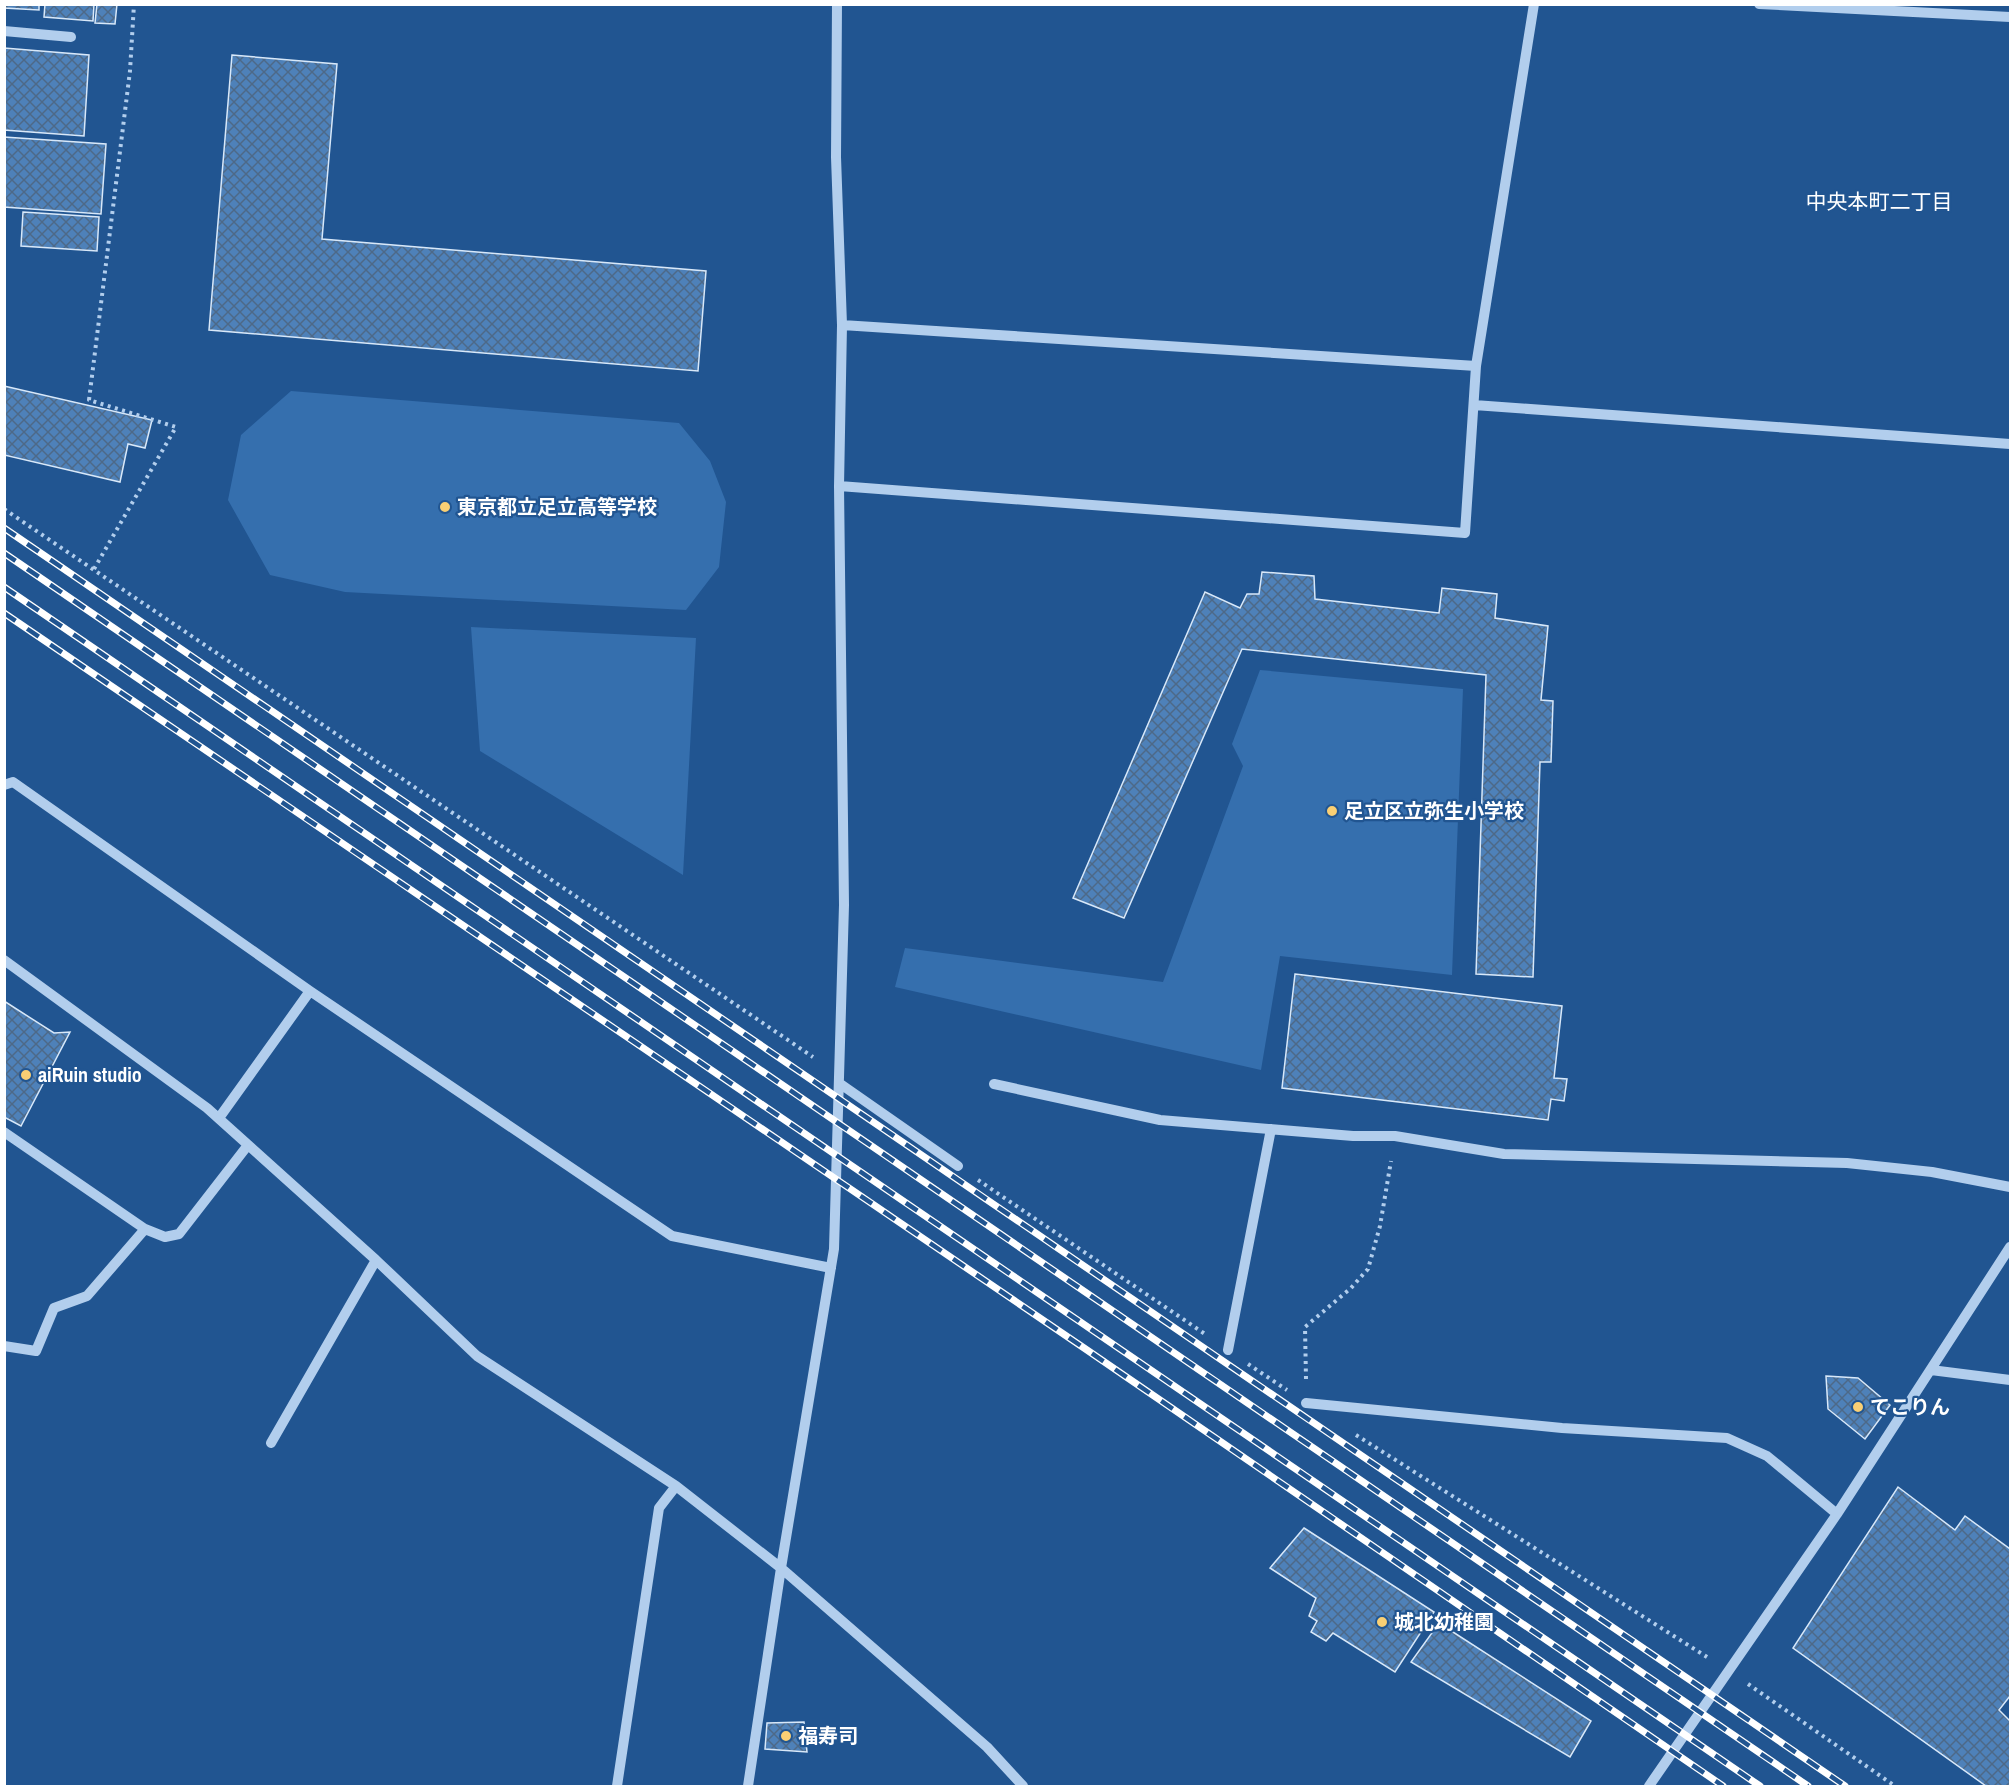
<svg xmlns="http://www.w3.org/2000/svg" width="2015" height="1791" font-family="'Archivo Narrow','Noto Sans JP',sans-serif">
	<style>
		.grass { fill: #356fae }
		.building { fill: url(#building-cross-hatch); stroke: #d8e8f9; stroke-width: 1.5 }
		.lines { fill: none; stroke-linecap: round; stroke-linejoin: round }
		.path { stroke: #b2ceed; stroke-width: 4; stroke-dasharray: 3 4.5; stroke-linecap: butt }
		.minor { stroke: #b2ceed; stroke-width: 10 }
		.rail-casing { stroke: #fff; stroke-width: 7 }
		.rail { stroke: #215591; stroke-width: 4.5; stroke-dasharray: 14; stroke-linecap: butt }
		.poi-dot { fill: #f9cf74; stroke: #215591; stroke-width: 2 }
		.labels { text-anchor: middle; stroke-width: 4.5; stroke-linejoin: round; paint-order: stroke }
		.poi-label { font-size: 20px; font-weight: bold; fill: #fff; stroke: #215591; text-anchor: start }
		.neighbourhood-label { font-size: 21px; fill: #fff; stroke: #215591 }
	</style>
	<defs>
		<pattern id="building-cross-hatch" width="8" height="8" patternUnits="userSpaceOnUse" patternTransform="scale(1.5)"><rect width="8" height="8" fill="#4e81b9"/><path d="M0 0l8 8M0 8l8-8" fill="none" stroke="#4d6988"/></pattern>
	</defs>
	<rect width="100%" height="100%" fill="#215591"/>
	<!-- grass -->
	<path class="grass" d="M291,391L679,423L710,461L726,502L719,567L686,610L345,592L270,575L228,500L241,435Z
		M471,627L696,638L683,875L480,751Z
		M1260,670L1463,689L1452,975L1280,956L1261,1070L895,987L905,948L1163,982L1243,766L1232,744Z"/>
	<!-- building -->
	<path class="building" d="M4,4H39V10L4,8Z
		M45,4H94L93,21L44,17Z
		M97,4H117L115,24L95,23Z
		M4,48L89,55L84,136L4,130Z
		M232,55L337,64L322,239L706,271L698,371L209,330Z
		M4,137L106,144L101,214L4,207Z
		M23,212L99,217L97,251L21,246Z
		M4,386L152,420L145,448L128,444L120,482L4,455Z
		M1262,572L1314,576L1315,599L1439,613L1442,588L1497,594L1495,618L1548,626L1541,700L1553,701L1551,762H1540L1533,977L1476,974L1486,675L1242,649L1124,918L1073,898L1205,592L1240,608L1247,594H1259Z
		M1295,974L1562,1006L1554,1078L1567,1079L1564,1101L1551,1099L1548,1120L1282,1088Z
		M4,1001L54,1033L70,1032L21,1126L4,1117Z
		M1826,1376L1858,1378L1890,1405L1865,1439L1828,1409Z
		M1898,1487L1955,1530L1965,1516L2010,1549V1696L1999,1710L2010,1721V1786H1986L1793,1648Z
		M1304,1528L1434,1612L1395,1672L1333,1633L1326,1641L1311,1632L1317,1621L1309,1616L1316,1598L1270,1568Z
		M1439,1623L1591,1721L1570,1757L1411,1662Z
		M804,1722L807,1752L765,1749L767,1723Z"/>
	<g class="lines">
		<!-- path -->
		<path class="path" d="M4,509L813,1057
			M94,569L176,427L89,400L130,71L134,4
			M978,1180L1205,1334
			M1248,1364L1287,1390
			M1306,1379L1305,1327L1351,1288L1368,1269L1380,1226L1391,1161
			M1356,1435L1707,1657
			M1748,1684L1895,1786"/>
		<!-- minor -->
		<path class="minor" d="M1759,4L2010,17
			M4,31L71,37
			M842,325L1476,366
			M1474,405L2010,444
			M839,486L1465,533L1476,366L1534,4
			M4,785L13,782L310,991L672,1236L831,1268
			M4,960L207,1108L376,1260L477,1356L676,1486L781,1568L987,1747L1023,1786
			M839,1083L958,1166
			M994,1084L1160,1120L1353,1136H1395L1504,1154L1847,1163L1932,1172L2010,1187
			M219,1118L310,991
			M4,1132L145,1229L87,1296L54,1308L36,1351L4,1346
			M145,1229L165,1237L179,1234L248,1145
			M1228,1350L1271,1129
			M1931,1370L2010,1380
			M1306,1403L1562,1428L1727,1438L1767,1456L1837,1514
			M271,1443L376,1260
			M617,1786L659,1508L676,1486
			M748,1786L781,1568L834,1249L844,905L839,486L842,325L836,157L837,4
			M1649,1786L1837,1514L2010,1247"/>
		<!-- rail casing -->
		<g class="rail-casing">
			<path id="rail" d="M4,528L1845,1786
				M4,553L1808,1786
				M4,587L1760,1786
				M4,613L1087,1350L1723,1786"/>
		</g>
		<!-- rail -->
		<use href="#rail" class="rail"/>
	</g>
	<!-- markers -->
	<g class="poi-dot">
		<circle cx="445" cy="507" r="6"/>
		<circle cx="1332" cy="811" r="6"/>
		<circle cx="26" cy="1075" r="6"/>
		<circle cx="1858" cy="1407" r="6"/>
		<circle cx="1382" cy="1622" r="6"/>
		<circle cx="786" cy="1736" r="6"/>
	</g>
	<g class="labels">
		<!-- poi labels -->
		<g class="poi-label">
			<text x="457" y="514">東京都立足立高等学校</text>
			<text x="1344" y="818">足立区立弥生小学校</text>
			<text x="38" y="1082">aiRuin studio</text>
			<text x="1870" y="1414">てこりん</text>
			<text x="1394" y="1629">城北幼稚園</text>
			<text x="798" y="1743">福寿司</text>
		</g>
		<!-- neighbourhood labels -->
		<g class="neighbourhood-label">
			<text x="1879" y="209">中央本町二丁目</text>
		</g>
	</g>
	<!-- border -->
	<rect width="2015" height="1791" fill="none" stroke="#ffffff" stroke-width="12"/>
</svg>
